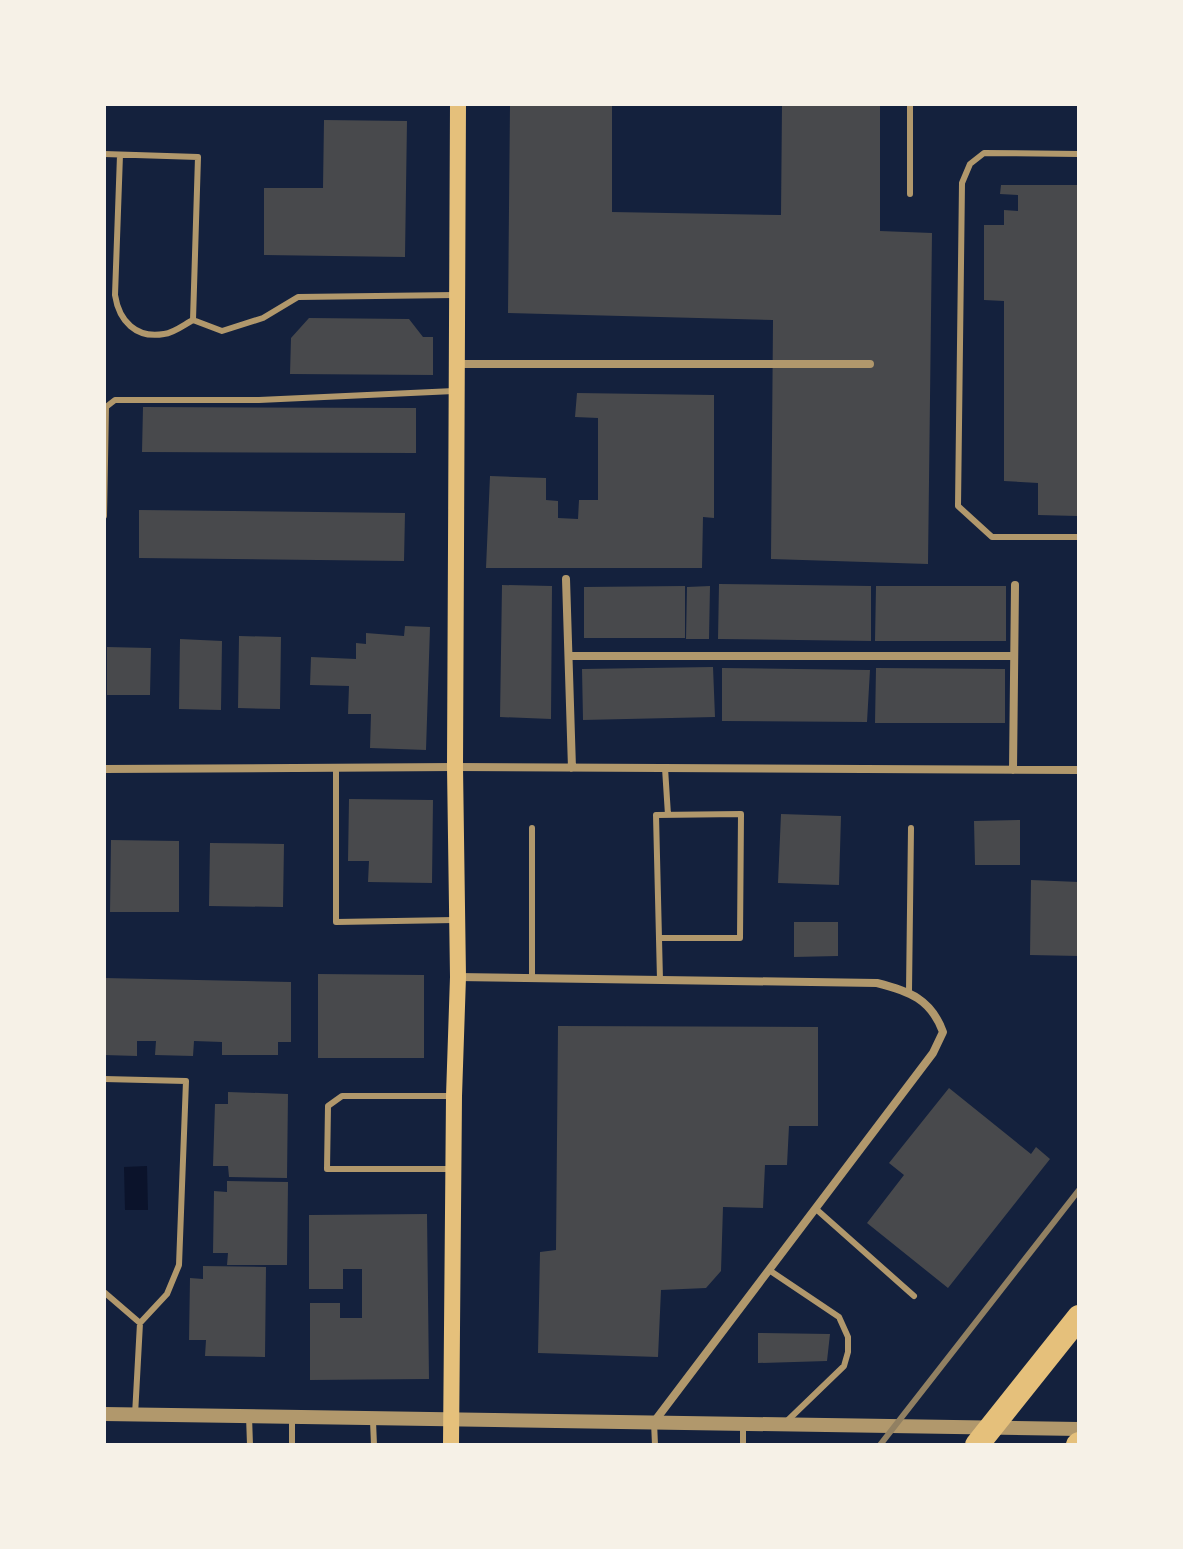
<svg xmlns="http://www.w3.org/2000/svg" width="1183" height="1549" font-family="Figtree,sans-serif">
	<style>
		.water { fill: #0b132b }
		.building { fill: #48494c }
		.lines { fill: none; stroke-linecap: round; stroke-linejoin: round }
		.service { stroke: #b1986c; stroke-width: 6 }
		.minor { stroke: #b1986c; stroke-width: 8 }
		.tertiary { stroke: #b1986c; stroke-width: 14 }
		.secondary { stroke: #e5c07b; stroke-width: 16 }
		.motorway { stroke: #e5c07b; stroke-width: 24 }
		.rail { stroke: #918062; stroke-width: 6 }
	</style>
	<rect width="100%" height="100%" fill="#14213d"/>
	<!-- water -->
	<path class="water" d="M147,1166L148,1210H125L124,1167Z"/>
	<!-- building -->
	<path class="building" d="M510,104H612V212L781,215L782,104H880V231L932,233L928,564L771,559L773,320L508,313Z
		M324,120L407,121L405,257L264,255V188H323Z
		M1001,185H1079L1077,516L1038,515V483L1004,481V301L984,300V225H1004V210L1018,211V195L1000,194Z
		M309,318L409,319L423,337H433V375L290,374L291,338Z
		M577,393L714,395V518L703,517L702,568H486L490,476L546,478V500L558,501V518L578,519L579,500H598V418L575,417Z
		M143,407L416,408V453L142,452Z
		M139,510L405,513L404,561L139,558Z
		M719,584L871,586V641L718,639Z
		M502,585L552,586L551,719L500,717Z
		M685,586V638H584V587Z
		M710,586L709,639H686L687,587Z
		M876,586H1006V641H875Z
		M405,626L430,627L426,750L370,748L371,714H348L349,686L310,685L311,657L356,659V643L366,644V633L404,636Z
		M239,636L281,637L280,709L238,708Z
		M180,639L222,641L221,710L179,709Z
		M107,647L151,648L150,695H107Z
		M713,667L715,717L583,720L582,669Z
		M722,668L870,670L867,722L722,721Z
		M876,668L1005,669V723H875Z
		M349,799L433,800L432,883L368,882L369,861H348Z
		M781,814L841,816L839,885L778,883Z
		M1020,820V865H975L974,821Z
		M111,840L179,841V912H110Z
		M210,843L284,844L283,907L209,906Z
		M1031,880L1079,882V956L1030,955Z
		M794,922H838V956L794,957Z
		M318,974L424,975V1058H318Z
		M104,978L291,982V1042H278V1055H222V1042L194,1041L193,1056L155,1055L156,1041H137V1056L104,1055Z
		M558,1026L818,1027V1126H789L787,1165H765L763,1208L723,1207L721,1271L706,1288L661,1290L658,1357L538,1353L540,1252L556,1250Z
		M949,1088L1031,1154L1036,1147L1050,1159L948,1288L867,1223L904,1175L889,1163Z
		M228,1092L288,1094L287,1178L229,1177L228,1166H213L215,1104H228Z
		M227,1181L288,1182L287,1265H227L228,1253H213L214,1191L227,1192Z
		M427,1214L429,1379L310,1380V1303H340V1318H362V1269H343V1289H309V1215Z
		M203,1266L266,1267L265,1357L205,1356L206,1340H189L190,1278L203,1279Z
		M758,1333L830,1334L827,1361L758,1363Z"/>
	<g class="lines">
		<!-- service -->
		<path class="service" d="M910,104V194
			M104,154L198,157L193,320L222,331L263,318L298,297L455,295
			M1079,154L984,153L970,164L962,183L958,506L992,537H1079
			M120,155L115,295C119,321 136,339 164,334C174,333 185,324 193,320
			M104,516L106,407L115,400H259L454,391
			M336,768V922L454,920
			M665,768L668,815
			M532,828V978
			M660,980L656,815L741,814L740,938H661
			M909,991L911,828
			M104,1079L186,1081L179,1265L167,1294L140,1323L135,1415
			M450,1096H342L328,1106L327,1169H451
			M816,1209L914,1296
			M769,1270L839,1317L848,1337V1352L844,1366L786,1422
			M104,1292L140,1323
			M249,1416L250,1445
			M373,1421L374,1445
			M654,1422L655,1445
			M743,1425V1445
			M292,1445V1417"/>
		<!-- minor -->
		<path class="minor" d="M458,364H870
			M566,579L572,768
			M569,656H1014
			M104,769L455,767L1079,770
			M1013,770L1015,585
			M458,977L877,983C909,991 931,999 943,1032L933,1053L654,1422"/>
		<!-- tertiary -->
		<path class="tertiary" d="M104,1414L1079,1429"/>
		<!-- secondary -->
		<path class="secondary" d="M451,1445L454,1096L458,977L455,767L458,104"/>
		<!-- motorway -->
		<path class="motorway" d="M977,1445L1079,1317
			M1078,1445L1079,1444"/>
		<!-- rail -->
		<path class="rail" d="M880,1445L1079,1190"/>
	</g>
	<!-- border -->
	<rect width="1183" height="1549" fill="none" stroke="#f6f1e7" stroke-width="212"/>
</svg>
